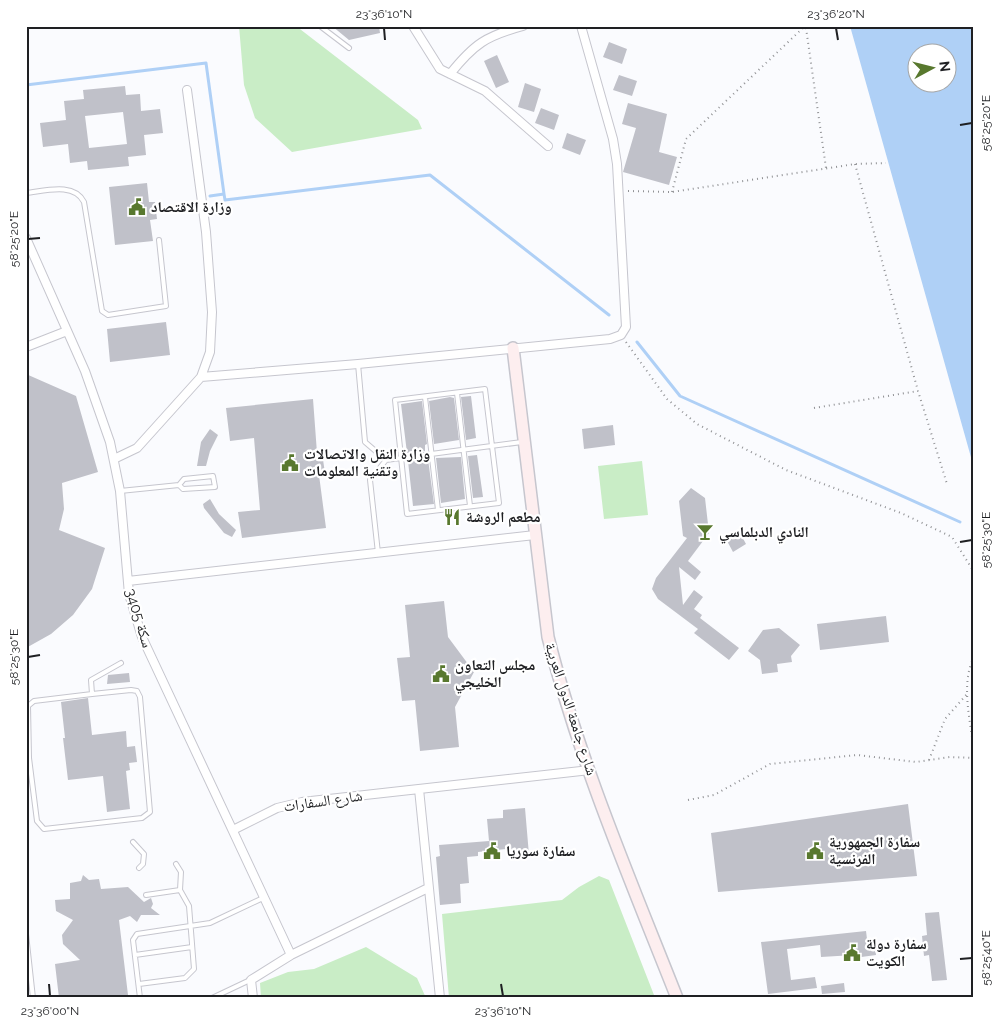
<svg xmlns="http://www.w3.org/2000/svg" width="1000" height="1024" font-family="Raleway,'Noto Naskh Arabic',sans-serif">
	<style>
		.green { fill: #c9edc6 }
		.water { fill: #afd0f6; fill-rule: evenodd }
		.lines { fill: none; stroke-linecap: round; stroke-linejoin: round }
		.stream { stroke: #afd0f6; stroke-width: 3 }
		.building { fill: #c0c1c9; fill-rule: evenodd }
		.lane-casing { stroke: #c6c6ce; stroke-width: 6 }
		.street-casing { stroke: #c6c6ce; stroke-width: 10 }
		.secondary-casing { stroke: #c6c6ce; stroke-width: 14 }
		.path { stroke: #919295; stroke-width: 2; stroke-dasharray: 1 4; stroke-linecap: butt }
		.lane { stroke: #fff; stroke-width: 4 }
		.street { stroke: #fff; stroke-width: 8 }
		.secondary { stroke: #fdeeef; stroke-width: 11 }
		.ticks { fill: none; stroke: #1f2023; stroke-width: 2 }
		.labels { text-anchor: middle; stroke-width: 4.5; stroke-linejoin: round; paint-order: stroke }
		.poi-label { font-size: 15px; font-weight: bold; fill: #1f2023; stroke: #fff; text-anchor: start }
		.street-label { font-size: 15px; fill: #1f2023; stroke: #fff }
		.neatline { fill: none; stroke: #1f2023; stroke-width: 2 }
		.ticks-label { font-size: 12px; text-anchor: middle; fill: #1f2023 }
	</style>
	<rect width="100%" height="100%" fill="#fafbfe"/>
	<!-- green -->
	<path class="green" d="M239,26H296L418,120L422,129L292,152L255,118L244,85Z
		M642,461L648,515L604,519L598,466Z
		M599,876L609,880L654,995L643,998H449L442,914L562,900L579,887Z
		M366,947L417,978L426,998H261L260,983L288,972L314,969Z"/>
	<!-- water -->
	<path class="water" d="M850,26H974V468ZM918,52H948V82H918Z"/>
	<g class="lines">
		<!-- stream -->
		<path class="stream" d="M26,85L206,63L224,194
			M210,196L224,194L225,200L430,175L609,315
			M637,342L680,396L960,522"/>
	</g>
	<!-- building -->
	<path class="building" d="M332,26H379L380,33L349,40Z
		M609,42L627,49L622,64L603,57Z
		M497,55L509,82L496,88L484,61Z
		M619,75L637,81L632,96L613,90Z
		M525,83L541,89L534,112L518,107Z
		M125,86L126,95L140,94L141,111L160,109L163,133L144,135L146,155L128,157L129,166L88,170L87,161L70,163L68,144L43,147L40,123L66,120L64,101L84,99L83,90ZM123,112L127,144L89,148L85,116Z
		M628,103L667,114L659,152L677,157L669,185L623,172L636,128L622,124Z
		M541,108L559,115L554,130L535,123Z
		M567,133L586,140L580,155L562,148Z
		M147,183L149,202H155L157,219L150,220L153,241L115,245L109,187Z
		M166,322L170,355L110,362L107,329Z
		M26,374L76,396L98,472L62,483L64,509L59,530L105,548L92,589L73,615L51,634L26,648Z
		M471,396L476,438L466,440L461,397Z
		M450,397L454,398L459,440L434,444L429,401Z
		M313,399L317,453H322L325,473L319,475L326,528L242,538L238,512L260,510L254,438L230,441L226,408Z
		M422,401L427,444L425,445V451L407,453L401,404Z
		M613,425L615,445L584,449L582,429Z
		M210,429L218,435L210,451L206,466H197L201,442Z
		M477,455L483,497L473,498L468,456Z
		M461,457L465,499L441,503L436,458Z
		M426,458L428,459L434,504L413,506L408,461Z
		M691,488L705,498L709,533L688,561L701,572L695,580L679,567L683,605L694,590L703,597L694,609L702,615L700,618L739,648L729,660L694,633L698,629L658,599L652,589L656,578L687,538L683,536L679,501Z
		M210,499L219,514L236,530L232,537L224,533L204,508L203,504Z
		M739,531L746,544L733,552L726,539Z
		M444,601L448,637L474,672L455,707L459,747L420,751L415,700L402,701L397,658L410,657L405,605Z
		M886,616L889,642L820,650L817,624Z
		M779,628L800,645L791,656L792,662L777,664L778,672L762,674L760,660L748,651L763,630Z
		M129,673L130,682L107,684L108,675Z
		M88,698L92,735L126,731L127,747L135,746L137,762L129,763L130,770L126,771L130,809L107,812L103,776L68,780L63,738H65L61,702Z
		M908,804L917,876L718,892L711,833Z
		M525,808L529,855L507,857L506,849L478,852V856L467,857L469,883L460,884L461,903L440,905L436,857L440,856L439,845L489,841L487,819L503,818V810Z
		M83,875L89,880L99,879L101,889L128,887L144,902L151,898L153,904L151,908L160,915H141L137,922L130,916L119,920L128,995L105,998H59L55,964L80,960L63,944L62,935L73,920L56,911L55,900L70,899V883L81,881Z
		M939,912L947,980L932,981L929,955L924,956L922,936L927,935L925,913Z
		M866,931L868,947L875,946L876,955L854,958V955L821,957L820,945L787,949L791,980L815,977L817,988L768,994L761,942Z
		M844,983L845,992L822,994L821,986Z"/>
	<g class="lines">
		<!-- lane casing -->
		<g class="lane-casing">
			<path id="lane" d="M320,26L349,48
				M26,193C45,191 74,182 84,202L102,311L108,315L166,306L159,240
				M358,364L365,442L386,460
				M485,389L499,503L407,514L395,400Z
				M457,393L470,506
				M425,397L438,510
				M120,491L179,485L183,489L215,487L213,476L184,479L179,485
				M378,553L370,480L386,460L522,442
				M92,694L131,690L137,691L140,697L150,812L142,818L44,829L37,821L29,758L28,706L34,701L92,694L91,680L121,663
				M133,842L144,854L143,864L139,868
				M146,895L180,890
				M26,934L33,998
				M135,955L192,947
				M139,984L185,978L194,969L189,906L180,890L181,872L176,864
				M140,998L133,940L137,934L210,923L263,898
				M212,998L250,980"/>
		</g>
		<!-- street casing -->
		<g class="street-casing">
			<path id="street" d="M413,26L440,69L485,91L548,146
				M450,74C474,44 486,36 523,26
				M187,90L206,232L212,312L210,352L201,377
				M26,238L85,371L110,442L120,491L129,594L142,637L291,955
				M26,347L67,331
				M114,459L137,448L201,377L358,364L610,339L621,335L626,327L617,164L613,139L581,26
				M128,581L535,535
				M419,789L440,998
				M233,830L277,808L302,802L590,770
				M253,998L251,980L291,955L428,888"/>
		</g>
		<!-- secondary casing -->
		<g class="secondary-casing">
			<path id="secondary" d="M513,348L548,637C579,760 630,879 677,998"/>
		</g>
		<!-- path -->
		<path class="path" d="M806,28L826,168
			M855,164L918,391L947,484
			M628,191L672,192L855,164L886,163
			M672,192L686,139L805,26
			M626,342L667,399L697,424L786,470L901,513L952,537L974,572
			M814,408L918,391
			M974,657C960,684 971,723 974,752
			M929,760L945,719L967,694
			M974,764L972,784L974,798
			M688,800L714,795L770,764L857,755L916,762L950,757L974,758"/>
		<!-- lane -->
		<use href="#lane" class="lane"/>
		<!-- street -->
		<use href="#street" class="street"/>
		<!-- secondary -->
		<use href="#secondary" class="secondary"/>
	</g>
	<!-- ticks -->
	<path class="ticks" d="M384,28L385,40M836,28L838,40M960,125L972,123M28,239L40,238M960,542L972,540M28,657L40,655M960,959L972,958M49,984L50,996M501,984L503,996"/>
	<!-- icons -->
	<defs>
		<g id="civic-bare" transform="scale(1.35)"><path d="M-.6-6.5H3V-4.5H.6V-3L4-1V1h2V6H-6V1h2V-1L-.6-3ZM-1.2 2.5V6h2.4V2.5Z" fill="#58782e" stroke="#fff" stroke-width="2.5" paint-order="stroke"/></g>
		<g id="restaurant-bare" transform="scale(1.35)"><path d="M-5-6h1v4h1v-4h1v4h1v-4h1v5L-1.5 .5V6h-2V.5L-5-1ZM5-6V6H3V1.5H1.5Q1.5-4 5-6Z" fill="#58782e" stroke="#fff" stroke-width="2.5" paint-order="stroke"/></g>
		<g id="bar-bare" transform="scale(1.35)"><path d="M-6-5H6L.8 .8V4.5H3.5V6h-7V4.5H-.8V.8Z" fill="#58782e" stroke="#fff" stroke-width="2.5" paint-order="stroke"/></g>
	</defs>
	<g fill-rule="evenodd">
		<use href="#civic-bare" x="137" y="207"/>
		<use href="#civic-bare" x="290" y="463"/>
		<use href="#restaurant-bare" x="452" y="517"/>
		<use href="#bar-bare" x="705" y="532"/>
		<use href="#civic-bare" x="441" y="674"/>
		<use href="#civic-bare" x="492" y="851"/>
		<use href="#civic-bare" x="815" y="851"/>
		<use href="#civic-bare" x="852" y="953"/>
	</g>
	<g class="labels">
		<!-- poi labels -->
		<g class="poi-label">
			<text x="151" y="212">وزارة الاقتصاد</text>
			<text x="304" y="459">وزارة النقل والاتصالات<tspan x="304" dy="17">وتقنية المعلومات</tspan></text>
			<text x="466" y="522">مطعم الروشة</text>
			<text x="719" y="537">النادي الدبلماسي</text>
			<text x="455" y="670">مجلس التعاون<tspan x="455" dy="17">الخليجي</tspan></text>
			<text x="829" y="847">سفارة الجمهورية<tspan x="829" dy="17">الفرنسية</tspan></text>
			<text x="506" y="856">سفارة سوريا</text>
			<text x="866" y="949">سفارة دولة<tspan x="866" dy="17">الكويت</tspan></text>
		</g>
		<!-- street labels -->
		<g class="street-label">
			<text transform="translate(139 618) rotate(73)" y="5">سكة 3405</text>
			<text transform="translate(571 709) rotate(72)" y="5">شارع جامعة الدول العربية</text>
			<text transform="translate(323 801) rotate(-8)" y="5">شارع السفارات</text>
		</g>
	</g>
	<!-- border -->
	<rect width="1000" height="1024" fill="none" stroke="#ffffff" stroke-width="55"/>
	<!-- north arrow -->
	<g transform="translate(932 68) rotate(83)"><circle r="24" fill="#ffffff" stroke="#a5a6a7"/>
	<path d="M0-4L9 19L0 12L-9 19Z" fill="#58782e"/>
	<text y="-8" font-size="14" font-weight="bold" text-anchor="middle" fill="#1f2023">N</text>
	</g>
	<rect x="28" y="28" width="944" height="968" class="neatline"/>
	<g class="ticks-label">
		<text x="384" y="18">23°36'10"N</text>
		<text x="836" y="18">23°36'20"N</text>
		<text transform="translate(986 123) rotate(-90)" y="4">58°25'20"E</text>
		<text transform="translate(14 239) rotate(-90)" y="4">58°25'20"E</text>
		<text transform="translate(986 540) rotate(-90)" y="4">58°25'30"E</text>
		<text transform="translate(14 657) rotate(-90)" y="4">58°25'30"E</text>
		<text transform="translate(986 958) rotate(-90)" y="4">58°25'40"E</text>
		<text x="50" y="1015">23°36'00"N</text>
		<text x="503" y="1015">23°36'10"N</text>
	</g>
</svg>
